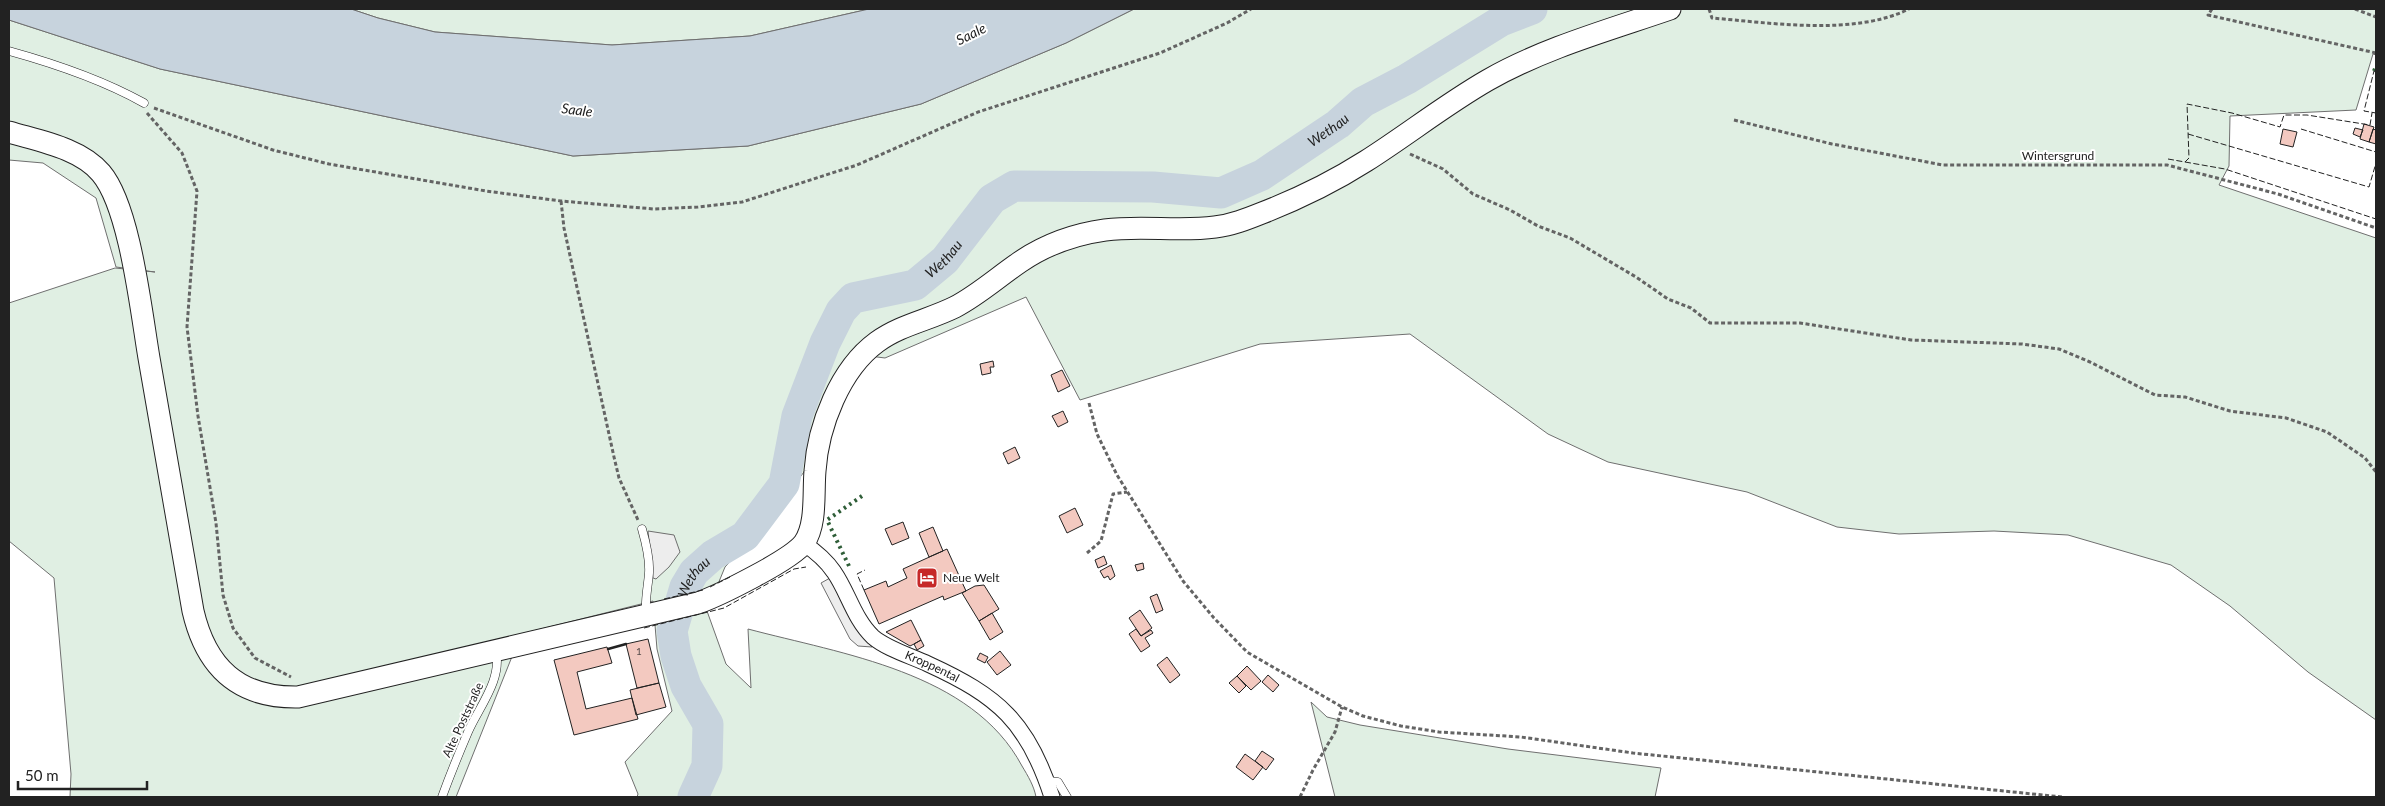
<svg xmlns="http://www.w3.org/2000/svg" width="2385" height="806" font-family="Lato,sans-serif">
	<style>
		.green { fill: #e0efe3; stroke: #6f6f6f }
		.parking { fill: #ededed; stroke: #6f6f6f }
		.water { fill: #c7d3dd; stroke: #6f6f6f }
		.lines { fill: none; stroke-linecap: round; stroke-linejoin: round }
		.river { stroke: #c7d3dd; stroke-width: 31 }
		.building { fill: #f3c9c0; stroke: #222 }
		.service-casing { stroke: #222; stroke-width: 9 }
		.minor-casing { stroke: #222; stroke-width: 17 }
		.secondary-casing { stroke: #222; stroke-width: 23 }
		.path { stroke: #646464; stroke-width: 3; stroke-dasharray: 4 2.5; stroke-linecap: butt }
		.service { stroke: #fff; stroke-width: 8 }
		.minor { stroke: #fff; stroke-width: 15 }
		.secondary { stroke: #fff; stroke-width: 21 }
		.hedge { stroke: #2f5e38; stroke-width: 4; stroke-dasharray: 2.5 4; stroke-linecap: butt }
		.fence { stroke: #222; stroke-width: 1; stroke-dasharray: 6 2.5; stroke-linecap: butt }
		.wall { stroke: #222; stroke-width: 2.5 }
		.labels { text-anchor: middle; stroke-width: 4; stroke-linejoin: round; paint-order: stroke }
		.number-label { font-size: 10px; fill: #564c4a }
		.street-label { font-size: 12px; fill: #222; stroke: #fff }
		.poi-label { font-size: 12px; fill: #222; stroke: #fff; text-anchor: start }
		.water-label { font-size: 14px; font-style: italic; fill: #222; stroke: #fff }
	</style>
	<rect width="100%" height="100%" fill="#fff"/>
	<!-- green -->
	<path class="green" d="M351,9H869L750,36L612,45L435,32L378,18Z
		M1134,9H2376V55L2373,54L2356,110L2230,116L2229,166L2219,185L2376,238V720L2308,672L2230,606L2171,565L2068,535L1994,531L1899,534L1837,527L1747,492L1608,462L1548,434L1410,334L1260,344L1080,400L1026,297L885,358L854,354L809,446L804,472L760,529L725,567L707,611L726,664L751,688L748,629C842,654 972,672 1022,766C1028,776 1034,786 1036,797H637L638,794L625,762L672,711L657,649L653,601L521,634L456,797H70L71,774L54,578L9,541V303L115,268L155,272L116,267L96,198L43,163L9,160V20L160,69L573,156L748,146L921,104L1066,43Z
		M1311,702L1327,717L1360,725L1508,749L1661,768L1655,797H1335Z"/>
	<!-- parking -->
	<path class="parking" d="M648,531L674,535L680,552L669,567L656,579L653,578Z
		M830,578L865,636L872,647L858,646L850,639L821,583Z"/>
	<!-- water -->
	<path class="water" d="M9,9H351L378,18L435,32L612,45L750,36L869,9H1134L1066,43L921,104L748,146L573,156L160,69L9,20Z"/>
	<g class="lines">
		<!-- river -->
		<path class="river" id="s1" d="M693,797L707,766L708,724L686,686L676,656L672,631L685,587L694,572L713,555L745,536L784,484L797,416L825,343L841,311L853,298L915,285L945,260L992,199L1014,186L1153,187L1221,193L1262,175L1338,124L1363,102L1407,79L1501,21L1532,9"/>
	</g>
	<!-- building -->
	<path class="building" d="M2364,124L2374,127L2369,142L2360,139Z
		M2355,128L2363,130L2360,137L2353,134Z
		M2283,129L2297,132L2293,147L2280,144Z
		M2373,129L2376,130V144L2369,142Z
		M993,361L994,367H990L991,373L982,375L980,364Z
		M1062,370L1070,386L1058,392L1051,375Z
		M1063,411L1068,422L1058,427L1052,416Z
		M1015,447L1020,458L1008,464L1003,453Z
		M1075,508L1083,525L1067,533L1059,516Z
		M903,522L909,538L892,545L885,529Z
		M933,527L943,551L929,557L919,533Z
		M947,549L966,591L944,600L943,596L879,624L864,590L886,581L888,587L907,578L903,569Z
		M1104,556L1107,564L1098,568L1095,560Z
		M1143,563L1144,569L1137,571L1135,565Z
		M1111,565L1115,576L1110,580L1108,576L1104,578L1100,571Z
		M984,585L999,609L979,621L962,593L975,586Z
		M1157,594L1163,610L1156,613L1150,597Z
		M1140,610L1152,628L1141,636L1129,618Z
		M992,613L1003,632L990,640L979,621Z
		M911,620L921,640L914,644L910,646L886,632Z
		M1136,629L1141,636L1151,630L1153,633L1145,638L1150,646L1141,652L1129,634Z
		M648,639L659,683L637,688L626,644Z
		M921,640L924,646L917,650L914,644Z
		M607,647L612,663L577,672L586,709L632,698L638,719L574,735L554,660Z
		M1000,651L1011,665L997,675L987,662Z
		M980,653L988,657L985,663L977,659Z
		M1167,657L1180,675L1170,683L1157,665Z
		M1247,666L1261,681L1251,690L1237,676Z
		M1268,675L1279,685L1273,692L1262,682Z
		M1237,676L1246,686L1239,693L1229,683Z
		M659,683L666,707L636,715L630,690Z
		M1262,751L1274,759L1266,770L1255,761Z
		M1245,754L1263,767L1253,780L1236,767Z"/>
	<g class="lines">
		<!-- service casing -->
		<g class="service-casing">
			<path id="service" d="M9,51C56,64 101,79 144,103
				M642,529C646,543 650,558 649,573C648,586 645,599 646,612
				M1047,781L1058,782L1067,797
				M442,797C450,775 459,753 468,732C479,707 502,680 496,652"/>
		</g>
		<!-- minor casing -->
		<g class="minor-casing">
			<g id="minor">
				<path id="s2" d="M803,543C815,551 826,560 834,572C848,592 854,619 873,637C887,649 911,656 928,664C998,696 1028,722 1052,797"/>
			</g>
		</g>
		<!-- secondary casing -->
		<g class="secondary-casing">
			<path id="secondary" d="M9,132C39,141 80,148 101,173C130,207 141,311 149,358C164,442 178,527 193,611C206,667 238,698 298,697L698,603C720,595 791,560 804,543C817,524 813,493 815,471C818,426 840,369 877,342C900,325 929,320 955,307C978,295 998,277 1020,262C1045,245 1076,234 1105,230C1142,225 1179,232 1215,227C1232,225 1247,219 1262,213C1298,199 1333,182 1366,161C1407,135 1446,104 1488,80C1544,48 1609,30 1670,9"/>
		</g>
		<!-- path -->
		<path class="path" d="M1709,9L1712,18C1772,23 1854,36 1909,9
			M2212,9L2208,15L2376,53
			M2355,9L2376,17
			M154,108L273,150L329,164L486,191L561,201L654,209L698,207L742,202L857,165L978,112L1160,53L1227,23L1251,9
			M147,113L182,153L197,191L187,327L198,416L216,523L223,595L233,628L255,658L291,677
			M1734,120L1832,144L1943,165H2167L2278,194L2376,228
			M1410,154L1443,169L1473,194L1510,210L1538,226L1570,238L1636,277L1668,299L1691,308L1710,323H1800L1911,340L2022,344L2059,349L2090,362L2155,395L2185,397L2230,411L2286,418L2327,432L2365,458L2376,472
			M561,201L564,228L614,457L619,478L638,520
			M1089,403L1097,434L1117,475L1183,581L1214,618L1247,652L1342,707L1363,716L1401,726L1439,732L1521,737L1633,753L2062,797
			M1087,553L1101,541L1113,494L1127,492
			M1300,797L1313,770L1335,732L1342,707"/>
		<!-- service -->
		<use href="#service" class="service"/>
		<!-- minor -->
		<use href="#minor" class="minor"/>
		<!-- secondary -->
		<use href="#secondary" class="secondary"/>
		<!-- hedge -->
		<path class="hedge" d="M2374,71L2376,66
			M849,566L827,520L862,496"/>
		<!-- fence -->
		<path class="fence" d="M2376,72L2374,71L2364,111L2376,113
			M2301,129L2376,152
			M2188,134L2369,187L2376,163
			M2168,159L2185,162L2189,158L2187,104L2232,113L2280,127L2284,115H2307L2370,125L2372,113
			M2185,162L2225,169L2376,219
			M710,587L730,577
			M864,590L857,574L865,570
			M664,599L703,590
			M644,628L724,608L794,569L806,567"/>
		<!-- wall -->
		<path class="wall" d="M608,649L626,644"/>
	</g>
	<!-- icons -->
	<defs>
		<g id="hotel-square" transform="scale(1.125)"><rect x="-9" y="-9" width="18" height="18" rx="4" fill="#c62828" stroke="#fff"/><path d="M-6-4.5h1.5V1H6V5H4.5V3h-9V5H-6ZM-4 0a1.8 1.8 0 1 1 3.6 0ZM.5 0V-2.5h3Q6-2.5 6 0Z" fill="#fff"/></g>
	</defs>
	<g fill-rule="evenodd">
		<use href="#hotel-square" x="927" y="578"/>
	</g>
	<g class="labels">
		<!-- number labels -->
		<g class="number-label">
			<text x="639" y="655">1</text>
		</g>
		<!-- street labels -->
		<g class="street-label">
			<text x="2058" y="160">Wintersgrund</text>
			<text dy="4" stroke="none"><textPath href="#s2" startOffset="185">Kroppental</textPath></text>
			<text transform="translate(463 720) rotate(-65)" y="4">Alte Poststraße</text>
		</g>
		<!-- poi labels -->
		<g class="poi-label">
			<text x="943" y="582">Neue Welt</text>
		</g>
		<!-- water labels -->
		<g class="water-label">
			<text transform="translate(971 34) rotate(-27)" y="5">Saale</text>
			<text transform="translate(577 110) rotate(7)" y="5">Saale</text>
			<text dy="5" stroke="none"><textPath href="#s1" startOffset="1106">Wethau</textPath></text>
			<text dy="5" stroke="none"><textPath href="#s1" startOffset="671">Wethau</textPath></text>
			<text dy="5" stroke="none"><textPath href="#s1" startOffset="236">Wethau</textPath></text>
		</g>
	</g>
	<!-- border -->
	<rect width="2385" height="806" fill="none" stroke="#222222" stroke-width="20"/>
	<!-- scale -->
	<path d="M18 781v8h129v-8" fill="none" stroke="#222222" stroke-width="2.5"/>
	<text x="25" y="781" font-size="15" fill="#222222" stroke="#ffffff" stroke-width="4" paint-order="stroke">50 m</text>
</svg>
